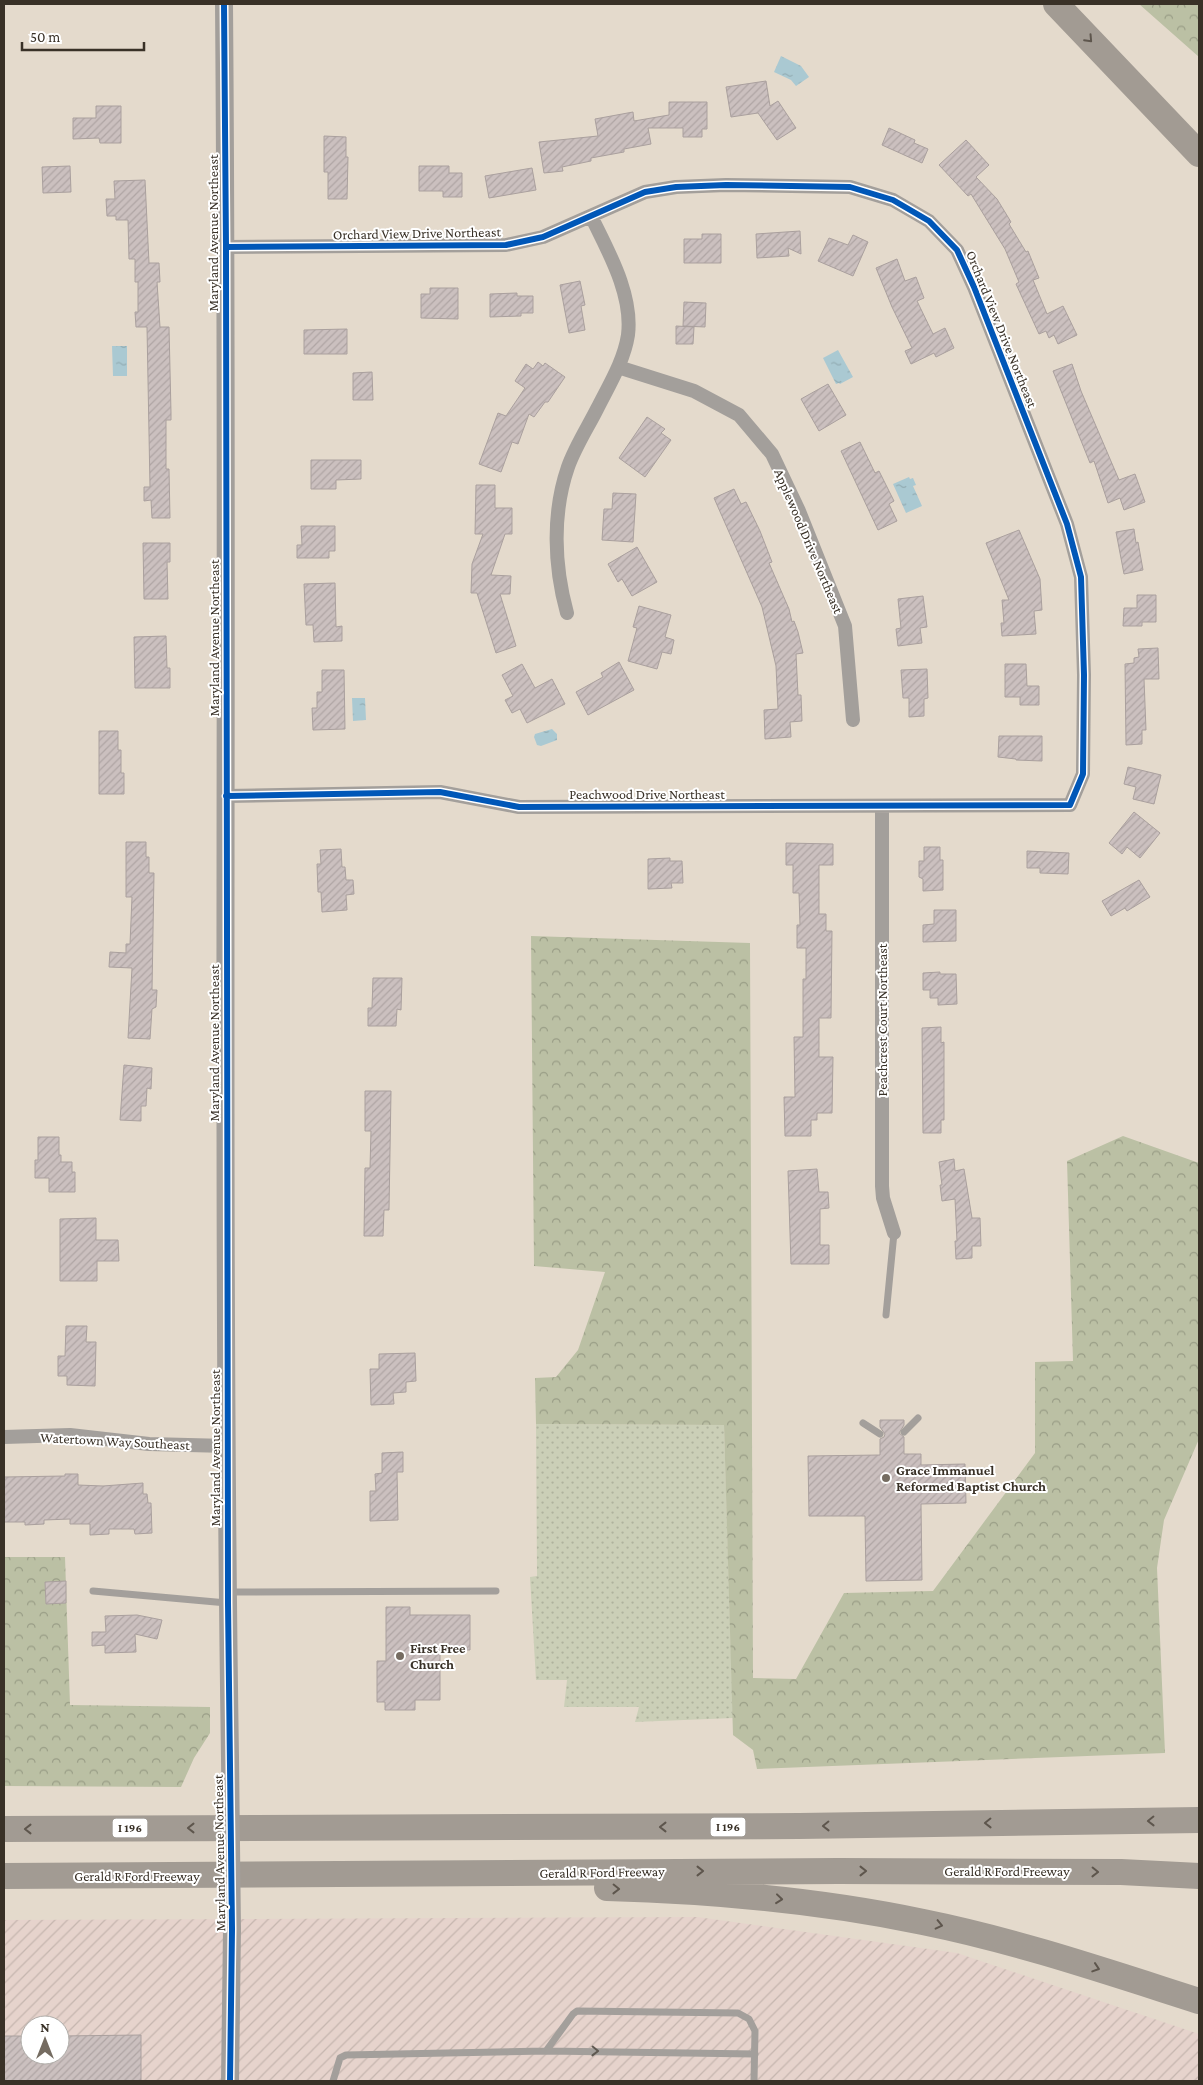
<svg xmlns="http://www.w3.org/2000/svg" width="1203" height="2085" font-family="'Crimson Pro',serif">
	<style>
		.industrial { fill: url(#industrial-furrows); fill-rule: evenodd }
		.grass { fill: url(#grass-dots) }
		.forest { fill: url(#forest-crowns) }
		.water { fill: url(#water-ripples) }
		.building { fill: url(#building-hatch); stroke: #aaa09e }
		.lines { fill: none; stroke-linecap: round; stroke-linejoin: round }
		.service { stroke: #a39f9b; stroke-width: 7 }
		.minor { stroke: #a39f9b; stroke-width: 14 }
		.tertiary { stroke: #a39f9b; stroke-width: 18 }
		.motorway { stroke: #a29b93; stroke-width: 26 }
		.tertiary-bridge { stroke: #a39f9b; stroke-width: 18 }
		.cycleway-casing { stroke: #fff; stroke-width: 9 }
		.cycleway { stroke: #0057b8; stroke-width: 6 }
		.oneway { stroke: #5e564d }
		.oneway2 { stroke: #5e5850 }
		.poi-dot { fill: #756c61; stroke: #fff; stroke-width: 2 }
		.labels { text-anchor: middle; stroke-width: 4; stroke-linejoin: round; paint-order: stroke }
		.shield { fill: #fff; stroke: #746f68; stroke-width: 1 }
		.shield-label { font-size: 12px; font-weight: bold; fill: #393127 }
		.street-label { font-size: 14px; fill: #393127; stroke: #fff }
		.poi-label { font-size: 14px; font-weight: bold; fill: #393127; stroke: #fff; text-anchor: start }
	</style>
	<defs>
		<pattern id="industrial-furrows" width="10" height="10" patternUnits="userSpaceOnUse" patternTransform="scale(1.25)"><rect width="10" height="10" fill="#e6d3cc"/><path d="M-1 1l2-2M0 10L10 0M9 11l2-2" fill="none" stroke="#c6b6af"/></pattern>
		<pattern id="grass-dots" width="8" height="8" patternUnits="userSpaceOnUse" patternTransform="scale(1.25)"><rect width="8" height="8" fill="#cbcfb7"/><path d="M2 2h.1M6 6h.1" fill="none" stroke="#afb29d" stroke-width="1.8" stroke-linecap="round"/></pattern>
		<pattern id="forest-crowns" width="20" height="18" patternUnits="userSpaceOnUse" patternTransform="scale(1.25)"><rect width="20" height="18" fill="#bbc0a4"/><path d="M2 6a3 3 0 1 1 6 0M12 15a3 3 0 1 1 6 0" fill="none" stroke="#999d86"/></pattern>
		<pattern id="water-ripples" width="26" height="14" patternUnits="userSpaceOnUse" patternTransform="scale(1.25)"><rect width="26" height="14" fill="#aac9d2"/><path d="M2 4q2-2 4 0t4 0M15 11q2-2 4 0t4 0" fill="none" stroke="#93adb4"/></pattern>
		<pattern id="building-hatch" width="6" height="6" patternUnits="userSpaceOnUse" patternTransform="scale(1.25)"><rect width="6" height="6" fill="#cbc0bf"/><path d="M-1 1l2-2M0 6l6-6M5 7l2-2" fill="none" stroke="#afa5a4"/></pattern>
	</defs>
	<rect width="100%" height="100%" fill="#e4dacc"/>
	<!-- industrial -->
	<path class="industrial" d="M697,1917L957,1953L1199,2034V2081H4V1920ZM30,2025H60V2055H30Z"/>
	<!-- grass -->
	<path class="grass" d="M536,1424L724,1425L733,1718L635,1722L639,1707H564L567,1680H536L530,1577L537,1576Z"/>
	<!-- forest -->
	<path class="forest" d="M1139,4H1199V57Z
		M531,936L750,943L753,1678L796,1679L844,1593L933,1591L1035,1453V1362L1073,1361L1067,1161L1123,1136L1199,1163V1439L1164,1520L1157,1568L1165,1753L757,1769L753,1750L733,1735L724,1425L536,1424L535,1378L556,1377L578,1350L605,1272L534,1266Z
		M4,1557H65L70,1705L210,1707V1733L194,1758L181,1787L4,1786Z"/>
	<!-- water -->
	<path class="water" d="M781,56L801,66L809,77L796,86L791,80L774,72Z
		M112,346H127V376H113Z
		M838,350L853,377L840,384L839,383L836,384L823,358Z
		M909,477L910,479L913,478L916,485L913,486L922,506L906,513L893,484Z
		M352,698H365L366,720L353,721Z
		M552,729L557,734V740L541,746L537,745L534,737L535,734Z"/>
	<!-- building -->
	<path class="building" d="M766,81L770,106L778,101L796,128L777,140L758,113L731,117L726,87Z
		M669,102H707V129H702V137H683V128H648L651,144L624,149V152L591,158V161L562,167L563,171L544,173L539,142L598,136L595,119L633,112L634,121L669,115Z
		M96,106H121V143H100L99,138L73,139V118H96Z
		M889,128L915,140L914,143L928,149L922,163L882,145Z
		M324,136L346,137V157H348L347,199H328V172H324Z
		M966,140L989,165L976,177L997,199L1011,222L1009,224L1026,252L1028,251L1039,278L1033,280L1047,314L1063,306L1077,335L1058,344L1054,335L1049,338L1046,331L1039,334L1016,284L1019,282L1005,249L971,194L968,196L939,165Z
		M70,166L71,192L43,193L42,167Z
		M419,166H449V173H462V197H443V191H419Z
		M532,168L536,190L489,198L485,176Z
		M145,180L149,263H159L160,282H157L160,327H169L171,413V420H166V469H169L170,518H152L151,500L144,501V487H150L147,327H136L135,312H138V282H135V259H129L128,220H116V216H107L106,199H115L114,181Z
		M800,231L801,254L788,248L789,256L757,258L756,234Z
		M702,234H721V263H684V239H702Z
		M853,235L868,242L853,276L818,261L829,238L848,245Z
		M897,259L905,281L916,277L924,298L917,301L933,334L945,328L954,348L936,357L934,353L911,364L905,351L912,348L892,307L876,268Z
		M580,281L585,305L581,306L585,330L569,333L560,285Z
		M430,288H458V319L421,318V294H430Z
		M517,293V296H533V313H521V316L490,317V294Z
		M684,302L706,303L705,327L683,326Z
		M676,326L694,327L693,344H676Z
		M347,329V354H304V330Z
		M538,362L543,366L545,363L565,377L548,402H545L534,417L529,414L518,444L512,442L501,472L479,464L498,413L506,416L525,388L515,381L526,364L533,369Z
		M1072,364L1081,391L1119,480L1135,474L1145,502L1124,510L1120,498L1108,503L1094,461L1090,463L1053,371Z
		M372,372L373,400H353V373Z
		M828,384L846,415L819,431L801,399Z
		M647,417L665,429L661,433L671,440L645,477L619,458Z
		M860,442L875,473L879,471L894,501L889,504L897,521L878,530L841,451Z
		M311,460H361V479L336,480V489H311Z
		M476,485H495V508H512V534H505L491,575L511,576L510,594H500L516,646L496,653L477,593H471L472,564L483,534H475Z
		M734,489L741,504L746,502L760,531L772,562L769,563L789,609L792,622L794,621L798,632L803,653L796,654L798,695H801L802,721L790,722L791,737L765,739L764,710L778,709L776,666L762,607L714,498Z
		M613,493L636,494L633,542L602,540L604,509H612Z
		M301,526H335V551H329V558H297V545H302Z
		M1134,529L1136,543L1138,542L1143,570L1124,574L1116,532Z
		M1019,530L1040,579L1042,610L1034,611L1036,634L1002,636L1001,623H1004L1002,600H1009L986,543Z
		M143,543H170V562H167L168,599H144Z
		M637,547L657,582L632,596L622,579L618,582L608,564Z
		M335,583L336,627L342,626V641L314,642L313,625H306L304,584Z
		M1137,595H1156V622H1142V626H1123L1124,608H1137Z
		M923,596L927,627L920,628L922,643L898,646L896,629L901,628L898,599Z
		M639,606L671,615L665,637L674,640L671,654L662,652L657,669L628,661L637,628L633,627Z
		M166,636L167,668H170V688H135L134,637Z
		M1158,648L1159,679H1144L1146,730H1142V744L1126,745L1125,664L1134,663V658L1139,657L1138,649Z
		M619,662L634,690L588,715L576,692L603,677L601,673Z
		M522,664L535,688L552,679L565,704L527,723L520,709L512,713L505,700L513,696L502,675Z
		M1005,664H1026L1027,686H1039V705H1020V697H1005Z
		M927,669L928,698L924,699V716L909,717V698H903L901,670Z
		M322,670H344L345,729L313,730L312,708H317V692H322Z
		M99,731H118V750H121V773H124V794H99Z
		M999,736H1042V761L1016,760V759L998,757Z
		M1128,767L1161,775L1154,804L1133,799L1136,787L1124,784Z
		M1134,812L1160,833L1140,858L1127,847L1122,854L1109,843Z
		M126,842H146V857H149V873H154L152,990H157L156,1007L152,1009L150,1039L128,1038L132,968L109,967L110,952L126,953V944H130L132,897H126Z
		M786,843L833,844V865H819V914H826V931H832L831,1018H819V1057H833L832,1113H817V1120H811V1136H785L784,1097H795L794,1037H803V979H806V948H797V925H800L799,893H793V865H786Z
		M924,847H940V860H943V890L923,891V879L919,877V861H924Z
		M341,849L342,867H345L346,880H353L354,894L346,895L347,910L322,912L321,892H318L317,864H321L320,850Z
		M1027,851L1069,853L1068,874L1040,873V868H1027Z
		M670,858V861H682L683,883H671L672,888L648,889V859Z
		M1139,880L1150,897L1127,911L1125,908L1111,916L1102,901Z
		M934,910H956V941L923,942V925L934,924Z
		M940,972V974H956L957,1004L938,1005V998H930V990H923V973Z
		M373,978H402L401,1010L397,1009L396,1026H368V1008H372Z
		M941,1027V1043L944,1042V1120H941V1133H923L922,1028Z
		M124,1065L152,1068L151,1089L147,1088L146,1106H141V1121L120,1120Z
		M365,1091H391L389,1210H384L383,1236H364L365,1168H370L371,1131H365Z
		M38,1137H59V1155H61V1162H72V1172H75V1192H49V1178H35V1160H38Z
		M954,1159L955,1171L964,1169L972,1218H980L981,1246H972V1258L956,1259L955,1241H957L955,1199L942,1201L940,1185H942L939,1162Z
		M817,1169L819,1192H828L829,1208L820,1209V1245H829V1264H791L788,1171Z
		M96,1218V1240H118L119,1261H97V1281H60V1219Z
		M66,1326H87L86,1342H96L95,1386L67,1385V1376H58V1356H65Z
		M415,1353L416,1381L406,1382V1392L393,1393L394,1404L371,1405L370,1369H379V1354Z
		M880,1420H904V1425L899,1433L904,1437V1454H921V1465L965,1464L966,1503L921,1504L922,1580L866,1581L865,1516H809L808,1456L880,1455V1439L884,1437L885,1434L880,1427Z
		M403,1452V1472H397L398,1520L370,1521V1491H376L375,1474L382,1473V1453Z
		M65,1474H78V1485L103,1486L143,1483V1494H147L148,1503H151L152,1533L135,1534L134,1529H109V1534L90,1535V1524H70V1519L44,1520V1524L25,1525V1522H4V1477L65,1476Z
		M66,1581V1603L46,1604L45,1582Z
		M386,1607H410V1615H470V1650H440V1700H415V1710H385V1702H377V1661H386Z
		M137,1615L162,1620L157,1639L135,1634L136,1652L105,1653V1645L92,1646V1632H106L105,1616Z
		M141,2035V2081H4V2036H30V2055H60V2036Z"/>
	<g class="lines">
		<!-- service -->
		<path class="service" d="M886,1315L894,1233
			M863,1423L880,1434
			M904,1432L918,1418
			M93,1591L227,1603
			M228,1592L496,1591
			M546,2051L755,2054
			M333,2081L340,2058L346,2055L546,2051L573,2014L577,2011L738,2013L749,2019L755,2031L754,2081"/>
		<!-- minor -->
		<path class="minor" d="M226,247L506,245L543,237L645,192L676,187L726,185L850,187L893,200L929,221L957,250L974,287L1067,524L1081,577L1084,675L1083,774L1070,805L519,807L440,792L226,796
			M618,367L694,391L739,415L772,454L799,511L845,626L853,720
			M567,613C554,566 552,513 568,467C575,447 588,427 597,409C609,385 624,361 628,335C633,294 608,251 591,216
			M882,806V1186L883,1198L894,1233
			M4,1437L70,1435L149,1444L227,1446"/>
		<!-- tertiary -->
		<path class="tertiary" d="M224,4C229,588 221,1173 230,1758
			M230,2081L232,1929"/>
		<!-- motorway -->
		<path class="motorway" d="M1056,4L1199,154
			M4,1829L799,1826L1199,1820
			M4,1876L838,1871L1121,1872L1199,1876
			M607,1888C713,1891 819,1900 923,1922C1017,1941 1108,1972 1199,2001"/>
		<!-- tertiary-bridge -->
		<path class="tertiary-bridge" d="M230,1758L232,1929"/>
		<!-- cycleway casing -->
		<g class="cycleway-casing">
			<path id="cycleway" d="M224,4L226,247L228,1603L232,1929L230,2081
				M226,247L506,245L543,237L645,192L676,187L726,185L850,187L893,200L929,221L957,250L974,287L1067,524L1081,577L1084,675L1083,774L1070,805L519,807L440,792L226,796"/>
		</g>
		<!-- cycleway -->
		<use href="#cycleway" class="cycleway"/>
	</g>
	<!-- one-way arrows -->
	<defs><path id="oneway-chevron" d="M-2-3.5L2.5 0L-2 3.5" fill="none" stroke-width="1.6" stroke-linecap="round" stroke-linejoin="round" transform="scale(1.25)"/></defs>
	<g class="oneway">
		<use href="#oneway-chevron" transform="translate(1089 39) rotate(47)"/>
		<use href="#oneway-chevron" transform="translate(1151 1821) rotate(179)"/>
		<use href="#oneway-chevron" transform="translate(988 1823) rotate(179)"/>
		<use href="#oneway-chevron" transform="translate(826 1826) rotate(179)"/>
		<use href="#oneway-chevron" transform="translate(663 1827) rotate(180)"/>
		<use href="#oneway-chevron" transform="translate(191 1828) rotate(180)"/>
		<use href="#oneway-chevron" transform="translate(28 1829) rotate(180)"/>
		<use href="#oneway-chevron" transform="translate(700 1871)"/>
		<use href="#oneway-chevron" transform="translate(863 1871)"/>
		<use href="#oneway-chevron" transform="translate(1095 1872) rotate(1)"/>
		<use href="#oneway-chevron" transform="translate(616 1889) rotate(1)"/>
		<use href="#oneway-chevron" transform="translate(779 1899) rotate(6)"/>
		<use href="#oneway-chevron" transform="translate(939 1925) rotate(13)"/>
		<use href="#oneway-chevron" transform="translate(1096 1968) rotate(18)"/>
	</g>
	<use class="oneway2" href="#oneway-chevron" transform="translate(595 2051) rotate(1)"/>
	<!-- markers -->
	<g class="poi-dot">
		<circle cx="886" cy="1478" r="5"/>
		<circle cx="400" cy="1656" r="5"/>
	</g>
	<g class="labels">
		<!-- shield labels -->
		<g class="shield">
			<rect x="710.5" y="1817.5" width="35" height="19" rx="4"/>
			<rect x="112.5" y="1818.5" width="35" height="19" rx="4"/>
		</g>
		<g class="shield-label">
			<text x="728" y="1831">I 196</text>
			<text x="130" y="1832">I 196</text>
		</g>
		<!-- street labels -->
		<g class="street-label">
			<text transform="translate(213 233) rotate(-90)" y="5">Maryland Avenue Northeast</text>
			<text transform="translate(417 233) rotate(-1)" y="5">Orchard View Drive Northeast</text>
			<text transform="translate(1002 329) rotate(68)" y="5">Orchard View Drive Northeast</text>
			<text transform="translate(809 541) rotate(67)" y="5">Applewood Drive Northeast</text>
			<text transform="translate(214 638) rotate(-90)" y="5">Maryland Avenue Northeast</text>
			<text x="647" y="799">Peachwood Drive Northeast</text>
			<text transform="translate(882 1020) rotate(-90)" y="5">Peachcrest Court Northeast</text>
			<text transform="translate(214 1043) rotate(-90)" y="5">Maryland Avenue Northeast</text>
			<text transform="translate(115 1441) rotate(3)" y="5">Watertown Way Southeast</text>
			<text transform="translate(215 1448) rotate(-90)" y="5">Maryland Avenue Northeast</text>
			<text transform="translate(219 1853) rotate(-91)" y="5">Maryland Avenue Northeast</text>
			<text x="1007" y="1876">Gerald R Ford Freeway</text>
			<text transform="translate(602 1872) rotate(-1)" y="5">Gerald R Ford Freeway</text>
			<text x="137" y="1881">Gerald R Ford Freeway</text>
		</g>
		<!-- poi labels -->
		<g class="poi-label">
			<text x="896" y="1475">Grace Immanuel<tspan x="896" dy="16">Reformed Baptist Church</tspan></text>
			<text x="410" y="1653">First Free<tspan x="410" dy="16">Church</tspan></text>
		</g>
	</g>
	<!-- border -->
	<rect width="1203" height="2085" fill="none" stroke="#393127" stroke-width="10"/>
	<!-- north arrow -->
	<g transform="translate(45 2040)"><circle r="24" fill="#ffffff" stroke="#b0ada9"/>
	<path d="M0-4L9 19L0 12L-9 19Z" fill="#756c61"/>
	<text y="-8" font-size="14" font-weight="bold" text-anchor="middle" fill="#393127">N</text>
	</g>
	<!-- scale -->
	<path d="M22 42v8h122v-8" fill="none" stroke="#393127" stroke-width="2.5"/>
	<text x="30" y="42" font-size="15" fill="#393127" stroke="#ffffff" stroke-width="4" paint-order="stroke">50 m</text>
</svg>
